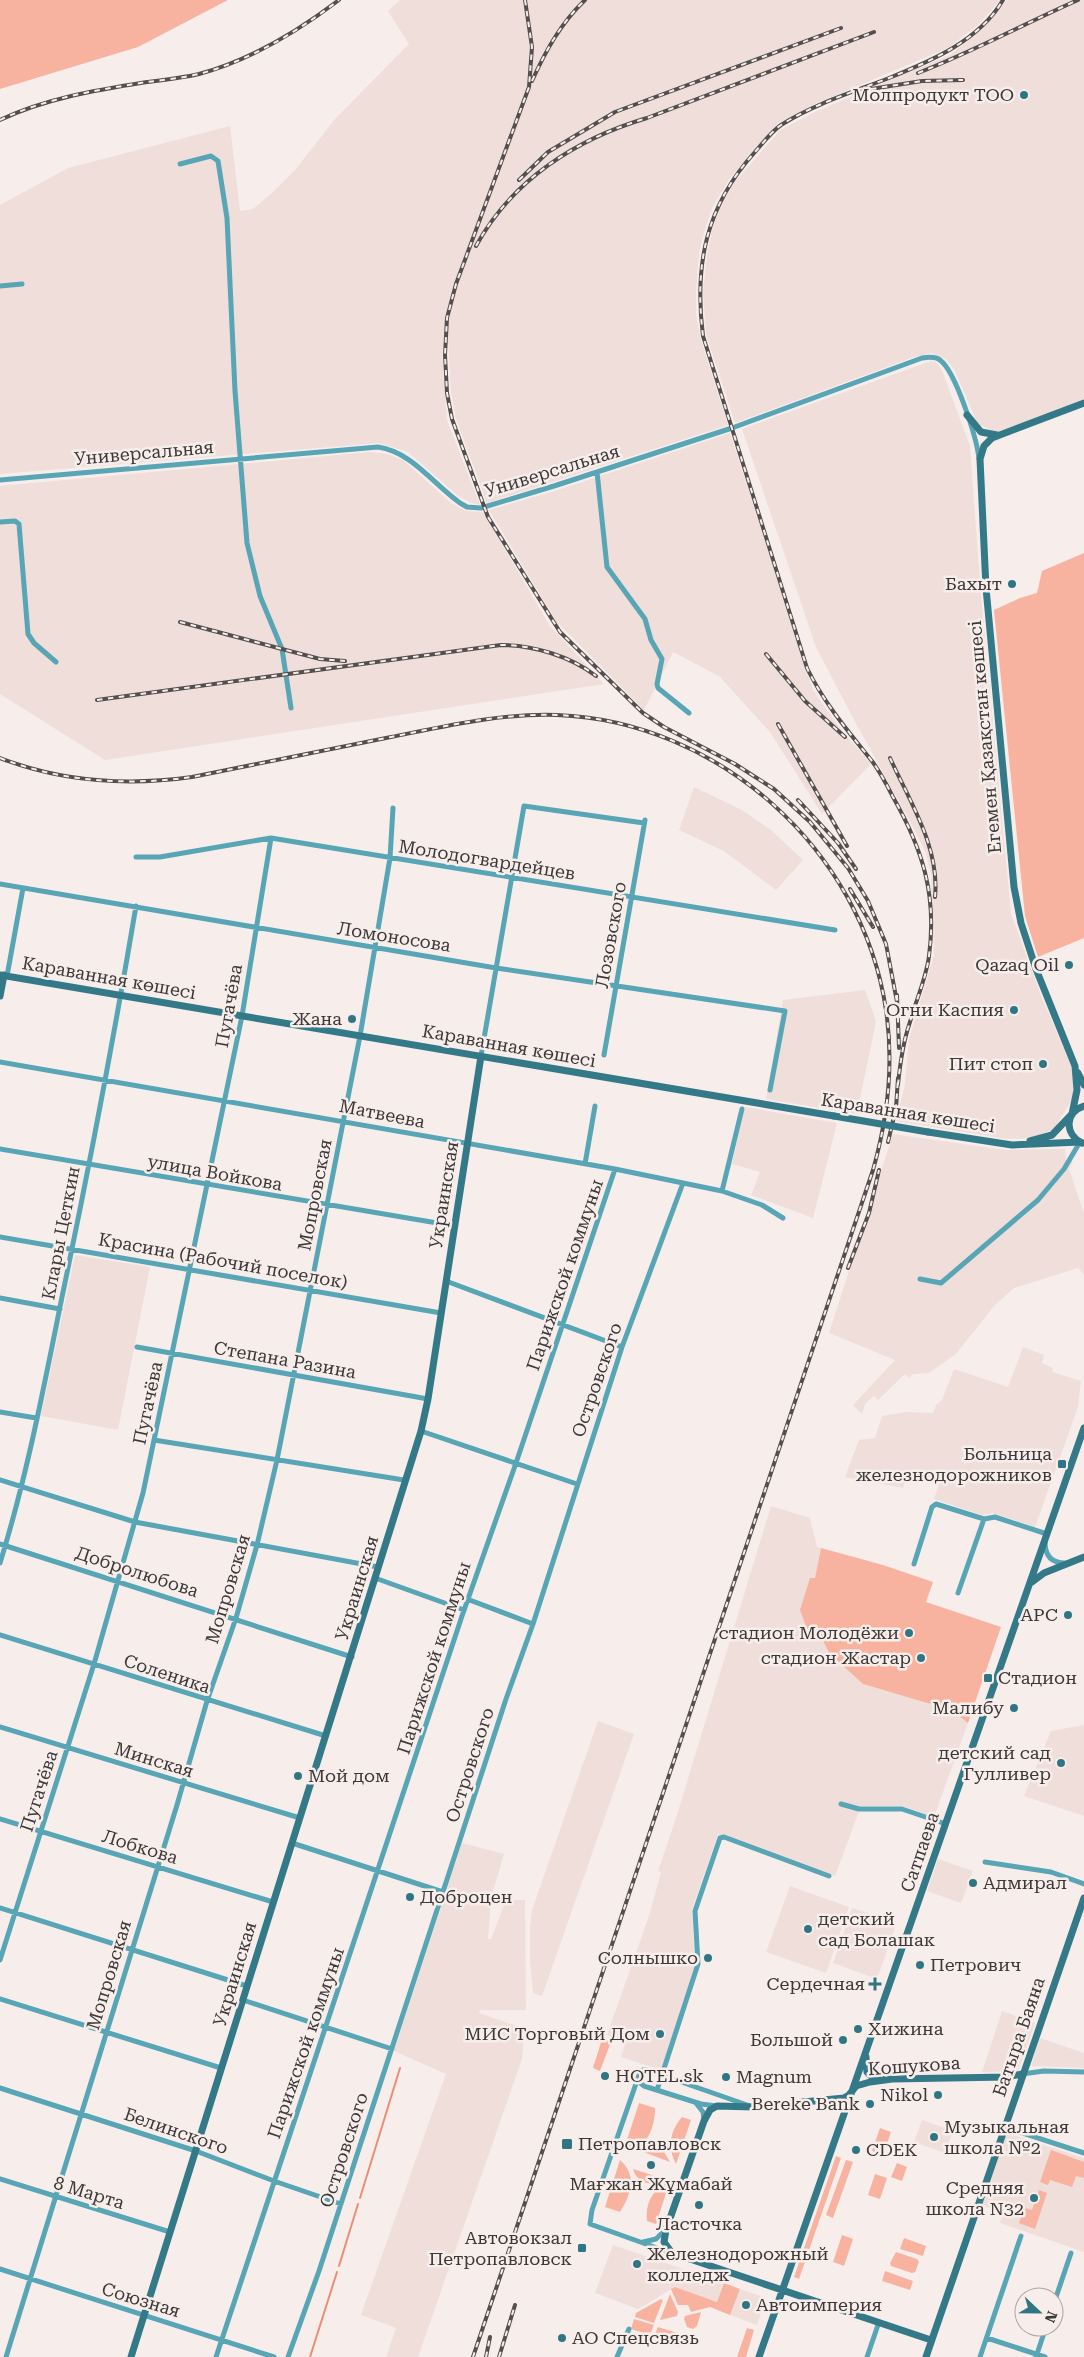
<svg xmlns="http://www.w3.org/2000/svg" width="1084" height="2357" font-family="'Roboto Serif',serif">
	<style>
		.built { fill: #efded9 }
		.green { fill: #f8b2a0 }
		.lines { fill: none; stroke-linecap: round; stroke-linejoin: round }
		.stream { stroke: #ea8e77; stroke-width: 2 }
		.street { stroke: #58a5b6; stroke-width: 5 }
		.secondary { stroke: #347988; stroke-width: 7 }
		.rail-casing { stroke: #544f4e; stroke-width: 4 }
		.rail { stroke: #f7eeeb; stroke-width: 2; stroke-dasharray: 5.5; stroke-linecap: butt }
		.secondary-bridge { stroke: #347988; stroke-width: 7 }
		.poi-dot { fill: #307583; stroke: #f7eeeb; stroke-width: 2 }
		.labels { text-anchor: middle; stroke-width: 5; stroke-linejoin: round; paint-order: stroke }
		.poi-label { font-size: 18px; fill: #3c3837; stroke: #f7eeeb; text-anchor: end }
		.street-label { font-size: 18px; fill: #3c3837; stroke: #f7eeeb }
	</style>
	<rect width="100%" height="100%" fill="#f7eeeb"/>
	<!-- built -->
	<path class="built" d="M400,0H1000L979,24L948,48L815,104L777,124L730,178L713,206L705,229L699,253L696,292V314L700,337L728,425L487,503L456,419L451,393L447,321L442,355L447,420L480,505L469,502L457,495L408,452L379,443L0,474V205L68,168L230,126L240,211L253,209L272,193L295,170L335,119L409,44L388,11Z
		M1007,0H1084V399L997,432L993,431L980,425L976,420L954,369L946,359L931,353L911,358L735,423L706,334L703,292L707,255L712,231L719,209L735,182L780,130L817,111L950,55L984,28Z
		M931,361L938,363L943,373L970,446L981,597L1011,914L1042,998L1071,1066L1074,1087L1073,1098L1054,1129L1033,1138L1007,1139L896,1121L905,1084L909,1039L934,955L931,875L926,853L914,829L853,718L816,647L742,429Z
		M730,433L813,690L839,727L871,764L822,814L770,732L719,676L673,652L644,710L556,621L489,510L555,491Z
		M370,452L387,454L403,460L451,503L466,511L483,512L550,626L604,684L105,760L0,694V486Z
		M694,787L742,810L771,830L803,860L776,890L724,851L679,830Z
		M865,990L876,1021L857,1114L766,1099L783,1000Z
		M745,1107L837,1123L813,1218L751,1195L760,1172L732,1164Z
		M893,1134L1005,1150L1065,1149L1066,1160L1073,1162L1069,1169L1084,1213V1275L1078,1268L1014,1288L994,1306L956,1354L929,1373L913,1374L909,1378L905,1374L878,1400L874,1396L865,1404L862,1414L853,1405L895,1360L829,1333Z
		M75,1255L150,1267L118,1430L41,1416Z
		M1023,1347L1044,1355L1042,1363L1053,1368L1052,1372L1081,1381L1078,1407L1035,1527L993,1513L982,1515L934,1499L940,1481L910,1471L903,1488L845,1477L859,1440L875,1438L882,1416L906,1412L933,1413L936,1405L942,1400L954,1369L1008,1387Z
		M771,1506L810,1518L817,1547L821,1548L815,1579L810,1578L807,1589L818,1630L829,1653L863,1684L951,1710L968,1723L934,1817L902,1806H861L835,1876L718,1834L692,1909L695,1965L661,2070L621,2057L626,2042L607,2035L650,1913L661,1872L658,1871L676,1818Z
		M598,1721L634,1734L542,1996L533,1993L530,1962V1928L532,1910Z
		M1084,1725V1816L1024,1796L1051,1731Z
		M462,1843L504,1854L491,1898L488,1939H491L506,1900H525L526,2010H480L479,2013L525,2029L522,2059L418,2357H386L396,2328L361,2315L446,2074L394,2051Z
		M938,1859L973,1871L961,1903L927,1891Z
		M790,1886L849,1907L826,1973L766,1952Z
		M852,1908L897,1923L877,1979L833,1963Z
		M1002,2011L1035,2023L1018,2071L982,2072Z
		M1040,2038L1084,2053V2068L1031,2066Z
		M922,2120L953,2131L945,2153L914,2142Z
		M1007,2133L1084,2158V2252L1000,2223L1003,2213L981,2205Z
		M613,2245L724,2283L717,2302L675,2287L638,2309L595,2293Z
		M740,2289L766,2298L757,2325L730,2315Z"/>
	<!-- green -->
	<path class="green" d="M0,0H228L138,47L0,89Z
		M1084,553V938L1038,957L1025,916L994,610L1020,598L1037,593L1042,571Z
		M821,1548L883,1565L933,1582L926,1602L1001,1627L968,1723L951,1710L863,1684L829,1653L818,1630L807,1629L800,1610L810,1578H815Z
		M602,2039L611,2042L600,2071L593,2068Z
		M639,2103L655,2108C655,2128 647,2150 624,2149Z
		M682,2117L691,2120L676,2164C667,2147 670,2131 682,2117Z
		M880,2128L891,2132L883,2155L872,2151Z
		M649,2146L663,2150L670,2162L638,2150Z
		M1051,2150L1084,2162V2178L1076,2176L1072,2187L1050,2180L1048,2185L1040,2182Z
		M836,2156L841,2158L799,2279L794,2277Z
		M620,2160C638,2176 631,2194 620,2212L605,2207Z
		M846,2160L853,2162L833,2218L826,2215Z
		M897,2163L907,2167L902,2181L891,2177Z
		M633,2169L664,2179C654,2189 636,2182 633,2169Z
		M875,2174L887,2178L880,2199L868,2195Z
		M670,2181L656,2224L647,2221C645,2202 653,2189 670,2181Z
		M1039,2190L1047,2193L1035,2229L1019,2223L1024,2208L1032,2210Z
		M842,2235L853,2239L844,2266L833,2262Z
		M904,2238L926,2246L923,2256L900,2249Z
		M896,2252L917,2259L919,2262L915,2272L912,2273L891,2266L890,2263Z
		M885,2271L913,2281L910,2290L882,2281Z
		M724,2283L740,2289L730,2315L710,2307L691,2312L688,2305H678L671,2289L675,2287L717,2302Z
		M670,2294L678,2312L677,2316L660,2320Z
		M661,2299L663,2300L654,2323L635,2317L636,2313Z
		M701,2312L697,2326L693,2329L687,2327L684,2319L685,2316Z
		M634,2319L654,2325L651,2332L647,2334L631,2329Z
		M658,2327L684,2335L680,2347L658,2339L655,2334Z
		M747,2328L754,2330L746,2357H737Z"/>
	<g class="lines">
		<!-- stream -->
		<path class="stream" d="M360,2198L400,2068
			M339,2266L358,2204
			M310,2357L337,2272"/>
		<!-- street -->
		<path class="street" d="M180,164L211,156L218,161L227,218L235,391L247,543L260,596L282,649L291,708
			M0,286L22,284
			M597,472L607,567L645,619L651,640L662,659L657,684L658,688L689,713
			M0,480L378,447C412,452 433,484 460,503L467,507L481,508L554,486L732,428L922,358C928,357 935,356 940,360C956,372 977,439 979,459
			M0,522L15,521L19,524L28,634L34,643L56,662
			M136,857H160L271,838L835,930
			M0,884L496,968L785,1011L770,1090
			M7,976L23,888
			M604,1055L645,820
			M481,1056L524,806L644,823
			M0,1062L615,1169L722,1191L762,1205L783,1218
			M0,1149L455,1226
			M585,1164L595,1106
			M722,1191L742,1109
			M0,1237L441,1313
			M920,1279L941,1283L1038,1200L1064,1169L1080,1142
			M446,1281L622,1347
			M0,1298L60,1309
			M137,1347L428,1399
			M0,1412L36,1418
			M421,1431L577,1484
			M154,1440L404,1480
			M0,1480L135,1522L378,1567
			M1045,1542C1045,1556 1052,1563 1065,1563
			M0,1544L352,1657
			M0,1563C27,1476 44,1386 62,1297C89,1168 114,1037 136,906
			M914,1564L932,1507L936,1504L984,1519L995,1517L1047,1534
			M375,1578L464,1610
			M958,1593L984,1519
			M467,1599L533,1624
			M0,1635L326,1736
			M0,1727L300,1818
			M841,1804L859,1809H902L946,1824
			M0,1819L273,1902
			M292,1843L443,1892
			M985,1862L1051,1872L1084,1884
			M0,1908L247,1986
			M0,1960L94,1664L143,1493L242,1016L271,838
			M0,1999L221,2068
			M243,2000L392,2049
			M1022,2074L1044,2071L1084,2072
			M639,2075L592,2210L590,2224L671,2253
			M0,2088L196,2151L274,2181L341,2204
			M657,2090L698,1964L695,1911L720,1838L724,1837L829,1876
			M696,2103L703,2112L704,2120
			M717,2106L701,2104L644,2086L639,2082V2075L643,2070H647L750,2106
			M1004,2127L1084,2153
			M0,2179L170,2232
			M643,2242L656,2239L665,2230
			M0,2269L274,2357
			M1054,2303L1071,2253
			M987,2338L1045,2357
			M6,2357L177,1805L207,1701L236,1618L257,1545L277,1460L360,1036L390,858L393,808
			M216,2357L462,1616L516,1463L615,1169
			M288,2357L319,2271L506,1699L533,1624L622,1347L683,1183
			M617,2357L629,2329
			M867,2357L879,2322
			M980,2357L1021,2236
			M1036,2357L1046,2327"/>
		<!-- secondary -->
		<path class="secondary" d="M967,415L981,432L997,435
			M0,975L834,1116
			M0,996L4,975
			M1078,1073L1084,1085
			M1072,1114L1077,1090L1075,1066L1036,969L1021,923L1014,887L986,588L980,459L984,446L992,438L1084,403
			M928,1132L1012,1145L1080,1142
			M1030,1141L1052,1135L1071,1115
			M1082,1143C1064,1134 1065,1112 1084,1106
			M1032,1582L1044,1573L1084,1557
			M866,2057L867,2072L871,2076L882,2079
			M931,2340L672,2253L664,2242L666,2230L704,2121L710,2110L717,2106L753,2107L844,2098L849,2095L856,2086L870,2082L892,2079L1007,2077L1022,2074
			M131,2357L421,1431L428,1399L481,1056
			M759,2357L1084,1428
			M926,2357L1084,1898"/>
		<!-- rail casing -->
		<g class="rail-casing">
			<path id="rail" d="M525,0L532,47L529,87L456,284L447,318L445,355L447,393L452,419L488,517L560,632L643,713L664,727L735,764L774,789L810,822L848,868L868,901L886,944L897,1002
				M918,73C972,52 1024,24 1078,0
				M532,81C546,50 561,23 585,0
				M871,89L922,81L963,80
				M0,120C46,98 97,90 147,82C164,80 182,78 199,74C251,60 297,32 339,0
				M519,180L548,152L615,112L841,28
				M476,246C512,180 576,139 647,118L874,32
				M180,622L320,659L345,661
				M766,654L805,701L845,737
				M97,700L501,645C533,645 570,656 596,676
				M778,724L847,846
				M0,758C62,782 127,786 192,777C258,764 325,750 391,737C446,726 501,713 557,715C718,721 862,849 886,1010C894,1064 888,1117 873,1170L473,2357
				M890,758C910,802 940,848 935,897
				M798,800L838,843L856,869
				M850,889L873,927
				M897,995L899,1048
				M898,1085C900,1064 903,1042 910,1022C916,1000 926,979 929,956C937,895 923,850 893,797C887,785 880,772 872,761C848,731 824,703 807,668L703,336C694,264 706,206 755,152C763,143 771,132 781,125C814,104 853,92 889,78C931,61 979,41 1003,0
				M888,1142L896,1108L898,1078
				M848,1268L869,1213L879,1170
				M486,2357L490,2337
				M499,2357L515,2305"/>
		</g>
		<!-- rail -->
		<use href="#rail" class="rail"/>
		<!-- secondary-bridge -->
		<path class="secondary-bridge" d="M834,1116L928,1132"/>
	</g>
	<!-- markers -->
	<g class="poi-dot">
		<circle cx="1024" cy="95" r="5"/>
		<circle cx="1012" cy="584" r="5"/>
		<circle cx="1069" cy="965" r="5"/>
		<circle cx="1014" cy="1010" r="5"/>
		<circle cx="352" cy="1019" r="5"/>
		<circle cx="1043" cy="1064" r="5"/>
		<rect x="1057" y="1459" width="10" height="10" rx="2.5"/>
		<circle cx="1068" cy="1615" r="5"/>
		<circle cx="909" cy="1633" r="5"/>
		<circle cx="921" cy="1658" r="5"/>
		<rect x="983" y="1673" width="10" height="10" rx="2.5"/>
		<circle cx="1014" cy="1708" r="5"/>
		<circle cx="1061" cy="1763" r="5"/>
		<circle cx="298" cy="1776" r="5"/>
		<circle cx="973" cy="1883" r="5"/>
		<circle cx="410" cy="1897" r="5"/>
		<circle cx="808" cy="1929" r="5"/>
		<circle cx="708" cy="1958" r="5"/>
		<circle cx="920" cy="1965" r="5"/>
		<path d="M872.5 1976.5h5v5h5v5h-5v5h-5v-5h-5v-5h5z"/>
		<circle cx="858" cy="2029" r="5"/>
		<circle cx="660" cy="2034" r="5"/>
		<circle cx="843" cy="2040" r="5"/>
		<circle cx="605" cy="2076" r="5"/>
		<circle cx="726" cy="2077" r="5"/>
		<circle cx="938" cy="2095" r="5"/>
		<circle cx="870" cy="2104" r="5"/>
		<circle cx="934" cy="2137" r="5"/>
		<rect x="561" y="2138" width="12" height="12" rx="2.5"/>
		<circle cx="856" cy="2150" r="5"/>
		<circle cx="651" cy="2165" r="5"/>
		<circle cx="1034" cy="2198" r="5"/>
		<circle cx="699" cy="2205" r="5"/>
		<rect x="577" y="2243" width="10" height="10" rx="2.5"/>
		<circle cx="637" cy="2264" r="5"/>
		<circle cx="746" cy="2305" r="5"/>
		<circle cx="562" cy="2338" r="5"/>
	</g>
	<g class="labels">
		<!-- poi labels -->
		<g class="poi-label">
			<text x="1014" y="101">Молпродукт ТОО</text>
			<text x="1002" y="590">Бахыт</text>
			<text x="1059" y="971">Qazaq Oil</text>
			<text x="1004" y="1016">Огни Каспия</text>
			<text x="342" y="1025">Жана</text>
			<text x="1033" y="1070">Пит стоп</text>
			<text x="1052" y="1460">Больница<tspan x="1052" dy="21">железнодорожников</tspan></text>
			<text x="1058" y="1621">АРС</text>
			<text x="899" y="1639">стадион Молодёжи</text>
			<text x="911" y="1664">стадион Жастар</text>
			<text x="998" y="1684" text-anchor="start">Стадион</text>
			<text x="1004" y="1714">Малибу</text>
			<text x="1051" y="1759">детский сад<tspan x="1051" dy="21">Гулливер</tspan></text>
			<text x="308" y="1782" text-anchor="start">Мой дом</text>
			<text x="983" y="1889" text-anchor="start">Адмирал</text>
			<text x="420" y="1903" text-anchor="start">Доброцен</text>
			<text x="818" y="1925" text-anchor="start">детский<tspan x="818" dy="21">сад Болашак</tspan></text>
			<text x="698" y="1964">Солнышко</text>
			<text x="930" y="1971" text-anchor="start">Петрович</text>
			<text x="865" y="1990">Сердечная</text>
			<text x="868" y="2035" text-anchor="start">Хижина</text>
			<text x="650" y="2040">МИС Торговый Дом</text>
			<text x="833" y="2046">Большой</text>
			<text x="615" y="2082" text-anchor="start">HOTEL.sk</text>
			<text x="736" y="2083" text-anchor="start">Magnum</text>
			<text x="928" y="2101">Nikol</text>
			<text x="860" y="2110">Bereke Bank</text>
			<text x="944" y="2133" text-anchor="start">Музыкальная<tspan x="944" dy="21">школа №2</tspan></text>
			<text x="578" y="2150" text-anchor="start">Петропавловск</text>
			<text x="866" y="2156" text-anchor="start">CDEK</text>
			<text x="651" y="2190" text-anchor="middle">Мағжан Жұмабай</text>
			<text x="1024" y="2194">Средняя<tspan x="1024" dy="21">школа N32</tspan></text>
			<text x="699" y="2230" text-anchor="middle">Ласточка</text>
			<text x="572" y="2244">Автовокзал<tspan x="572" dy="21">Петропавловск</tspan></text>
			<text x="647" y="2260" text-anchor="start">Железнодорожный<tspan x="647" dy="21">колледж</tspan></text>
			<text x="756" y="2311" text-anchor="start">Автоимперия</text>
			<text x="572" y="2344" text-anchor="start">АО Спецсвязь</text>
		</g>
		<!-- street labels -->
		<g class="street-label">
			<text transform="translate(144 453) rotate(-5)" y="6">Универсальная</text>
			<text transform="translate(552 471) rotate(-17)" y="6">Универсальная</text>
			<text transform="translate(985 737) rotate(-95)" y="6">Егемен Қазақстан көшесі</text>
			<text transform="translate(487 860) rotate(9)" y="6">Молодогвардейцев</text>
			<text transform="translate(611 935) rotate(-80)" y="6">Лозовского</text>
			<text transform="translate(394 937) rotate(9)" y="6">Ломоносова</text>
			<text transform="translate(109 978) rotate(10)" y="6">Караванная көшесі</text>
			<text transform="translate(229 1006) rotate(-80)" y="6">Пугачёва</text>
			<text transform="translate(509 1046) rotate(10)" y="6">Караванная көшесі</text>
			<text transform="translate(908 1113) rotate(9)" y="6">Караванная көшесі</text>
			<text transform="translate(382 1114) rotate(11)" y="6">Матвеева</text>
			<text transform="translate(215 1173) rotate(10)" y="6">улица Войкова</text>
			<text transform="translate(315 1195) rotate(-79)" y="6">Мопровская</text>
			<text transform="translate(444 1195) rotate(-81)" y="6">Украинская</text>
			<text transform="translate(61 1233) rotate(-79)" y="6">Клары Цеткин</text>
			<text transform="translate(223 1261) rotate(10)" y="6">Красина (Рабочий поселок)</text>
			<text transform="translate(565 1275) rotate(-71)" y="6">Парижской коммуны</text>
			<text transform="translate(285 1360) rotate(10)" y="6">Степана Разина</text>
			<text transform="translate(597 1380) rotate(-71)" y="6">Островского</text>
			<text transform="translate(148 1403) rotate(-78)" y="6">Пугачёва</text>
			<text transform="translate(137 1572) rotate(18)" y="6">Добролюбова</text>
			<text transform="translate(357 1588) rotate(-73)" y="6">Украинская</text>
			<text transform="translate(228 1589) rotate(-73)" y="6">Мопровская</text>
			<text transform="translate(434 1658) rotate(-72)" y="6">Парижской коммуны</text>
			<text transform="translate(167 1674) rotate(18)" y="6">Соленика</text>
			<text transform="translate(154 1760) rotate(17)" y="6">Минская</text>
			<text transform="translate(470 1765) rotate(-72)" y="6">Островского</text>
			<text transform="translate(39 1791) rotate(-72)" y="6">Пугачёва</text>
			<text transform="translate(140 1847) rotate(17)" y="6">Лобкова</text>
			<text transform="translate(920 1852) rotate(-71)" y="6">Сатпаева</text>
			<text transform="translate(235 1974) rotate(-73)" y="6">Украинская</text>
			<text transform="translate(109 1975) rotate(-73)" y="6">Мопровская</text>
			<text transform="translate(1019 2037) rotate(-71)" y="6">Батыра Баяна</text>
			<text transform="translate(306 2043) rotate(-71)" y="6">Парижской коммуны</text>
			<text transform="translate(914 2066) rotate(-4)" y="6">Кошукова</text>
			<text transform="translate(176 2131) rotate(19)" y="6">Белинского</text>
			<text transform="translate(344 2150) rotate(-72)" y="6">Островского</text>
			<text transform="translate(89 2193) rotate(17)" y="6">8 Марта</text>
			<text transform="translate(141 2300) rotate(17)" y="6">Союзная</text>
		</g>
	</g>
	<!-- north arrow -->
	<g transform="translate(1039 2312) rotate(112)"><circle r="24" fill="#f7eeeb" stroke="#aca5a3"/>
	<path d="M0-4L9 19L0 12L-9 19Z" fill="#307583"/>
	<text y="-8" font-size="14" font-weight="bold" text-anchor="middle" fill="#3c3837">N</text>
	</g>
</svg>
